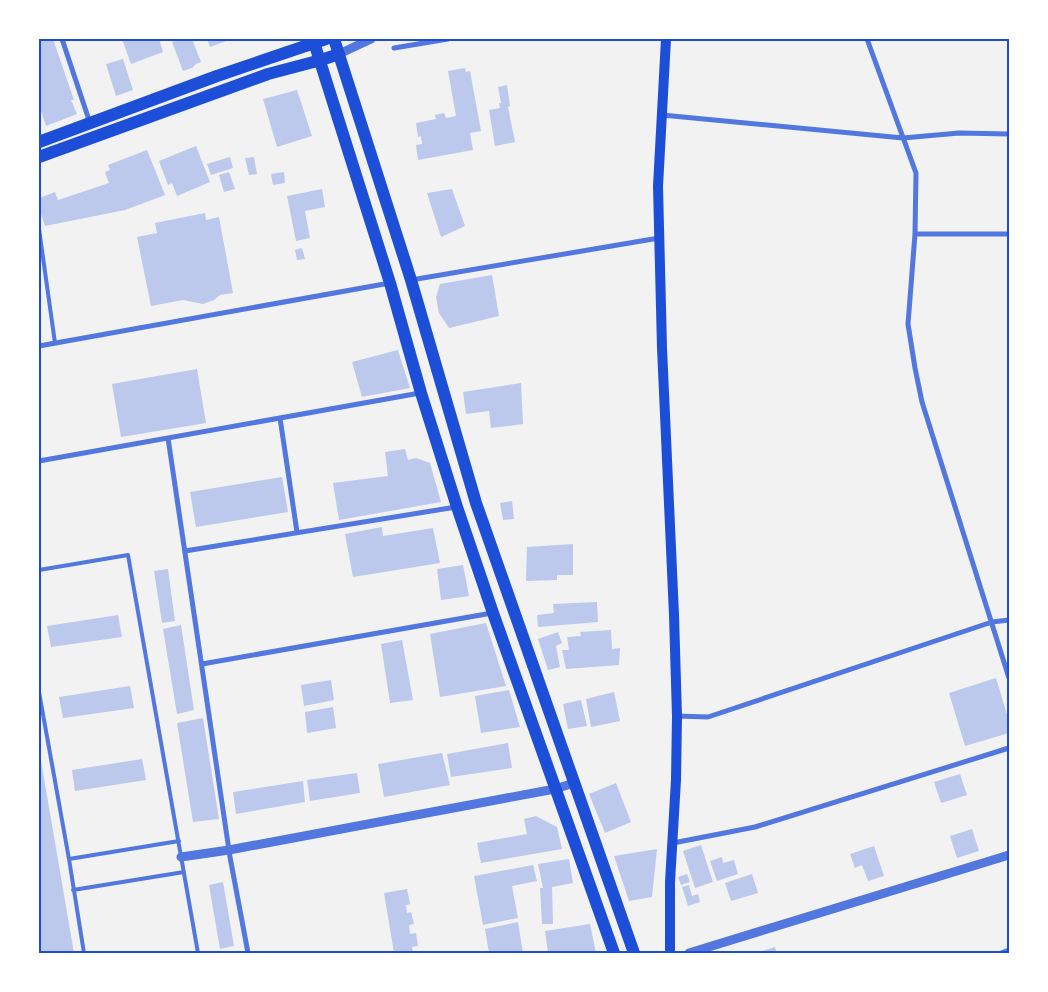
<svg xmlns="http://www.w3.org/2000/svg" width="1048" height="992" font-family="Georgia,serif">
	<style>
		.building { fill: #bdc9ec }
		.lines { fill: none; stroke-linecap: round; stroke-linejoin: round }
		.service { stroke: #5277de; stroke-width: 4 }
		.minor { stroke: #5277de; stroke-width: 5 }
		.tertiary { stroke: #5277de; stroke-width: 9 }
		.secondary { stroke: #1d4ed8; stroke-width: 10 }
		.trunk { stroke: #1d4ed8; stroke-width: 12 }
		.neatline { fill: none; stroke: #1d4ed8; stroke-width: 2 }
	</style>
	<rect width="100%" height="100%" fill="#f2f2f2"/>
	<!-- building -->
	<path class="building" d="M39,39H53L74,100H71L77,114L46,126L39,105Z
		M122,39H159L163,52L131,64Z
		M182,39H192L201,62L196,64L192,68L183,71L172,42Z
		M207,39H232L210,47Z
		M123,59L133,90L116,96L106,64Z
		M465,68L466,72L470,71L481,131L470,133L473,150L418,160L416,145L422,144L421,136L418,137L416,123L436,119L435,115L444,113L446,118L456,116L448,71Z
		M507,85L510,106L508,107L515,142L495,146L489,110L500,108L499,103H501L498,87Z
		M297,90L312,136L277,147L263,99Z
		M196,146L210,182L177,196L172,183L168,185L159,161Z
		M147,150L165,195L125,210L45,226L39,208V198L55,192L58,200L109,183L105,172L110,170L108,165Z
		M230,157L233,168L211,175L207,164Z
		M254,157L257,174L249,175L245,158Z
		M229,172L235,189L224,192L219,175Z
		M284,172L285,183L273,185L271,174Z
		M322,189L325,207L305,211L310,238L296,241L287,196Z
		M452,189L465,226L441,237L427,193Z
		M205,213L206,220L219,217L233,293L220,295L214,300L203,304L183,300L151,306L137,237L157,233L155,223Z
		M302,248L305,259L297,260L295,250Z
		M492,275L499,316L449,328L439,313L436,297L440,284Z
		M398,350L410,388L362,397L352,362Z
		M197,369L206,423L121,437L112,384Z
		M521,383L523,424L491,428L489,411L466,414L463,392Z
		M405,449L408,460L416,458L430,463L441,502L339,520L333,483L388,476L385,452Z
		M282,477L288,512L196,527L190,492Z
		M512,501L514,519L503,520L500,503Z
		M382,527L383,536L433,528L440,563L353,577L345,534Z
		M573,544V575H557V580L526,581L527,547Z
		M463,565L469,596L441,600L437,569Z
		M168,569L175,621L162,623L154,571Z
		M597,602L598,622L538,627L537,615L554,613L553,604Z
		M118,615L122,637L51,647L47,626Z
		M486,623L506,686L440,697L430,634Z
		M181,625L194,710L177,714L163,629Z
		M611,630L612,649L620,648L619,665L566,669L562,650H569L567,637L581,636L580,632Z
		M558,632L562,643L556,646L560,667L548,670L538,639Z
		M402,640L413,700L390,703L381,644Z
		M996,678L1009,721V733L965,746L949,693Z
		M331,680L334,700L304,706L301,685Z
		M130,686L134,708L63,718L59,697Z
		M509,690L520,727L481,733L475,696Z
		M614,692L620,721L591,727L586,699Z
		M581,700L587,726L568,729L563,704Z
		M333,707L336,728L307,733L305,712Z
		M203,718L219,819L193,822L177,723Z
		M508,743L512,768L451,777L447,754Z
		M442,753L450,785L384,797L378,764Z
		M39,755H40L74,953H39Z
		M142,759L146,780L75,791L72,770Z
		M357,773L360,793L310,801L307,780Z
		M960,774L967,795L941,803L934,782Z
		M303,781L305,802L236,814L233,792Z
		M616,783L631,822L605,833L589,794Z
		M536,816L557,827L562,849L481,863L477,843L527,834L524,819Z
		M972,829L979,851L957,858L950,836Z
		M701,845L713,882L695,888L683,851Z
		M874,846L884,876L868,881L862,865L855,868L850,854Z
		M657,849L652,897L629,901L614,856Z
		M722,857L723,863L734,860L738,874L717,881L710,861Z
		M569,859L573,883L552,887L553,924H542L540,888H543L538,864Z
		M533,865L537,881L512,886L518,918L483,925L474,876Z
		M687,874L690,882L681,885L678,877Z
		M752,874L758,893L731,901L725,883Z
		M223,882L234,946L220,949L209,885Z
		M689,885L692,896L698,894L700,902L688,906L682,887Z
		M407,889L410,904L406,905L407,913L411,912L414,924L409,925L410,934L416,933L418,946L412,947L413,953H394L384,893Z
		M518,922L523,953H489L485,929Z
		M590,924L596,953H548L545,931Z
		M775,947L777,953H763L762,951Z"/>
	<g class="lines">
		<!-- service -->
		<path class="service" d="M39,229L55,343
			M39,570L128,555L198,953
			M39,692L69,859L84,953
			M69,859L179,841
			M73,890L184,872"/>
		<!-- minor -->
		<path class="minor" d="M62,39L90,123
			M867,39L916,173L915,234L908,324L915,368L922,402L1009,678
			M394,48L448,39
			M662,115L903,138L959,133L1009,134
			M915,234H1009
			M411,280L659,238
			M39,346L390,283
			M280,418L297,532
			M168,438L230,857L248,953
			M39,461L420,393
			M185,551L456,507
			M202,664L492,613
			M677,716L708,717L992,622L1009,620
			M673,843L755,827L1009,748
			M1001,953L1009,950"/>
		<!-- tertiary -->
		<path class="tertiary" d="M339,54L371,39
			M181,857L229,850L555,789L574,783
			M689,953L1009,855"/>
		<!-- secondary -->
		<path class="secondary" d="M666,39L658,186L662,348L674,615L677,716L676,780L670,882V953"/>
		<!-- trunk -->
		<path class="trunk" d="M313,39L390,283L421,393L457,507L493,613L614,953
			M334,39L411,280L476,503L634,953
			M39,142L217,76L326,39
			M39,157L268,74L321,60L339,54"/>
	</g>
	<!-- border -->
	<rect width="1048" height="992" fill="none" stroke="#ffffff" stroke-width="80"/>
	<rect x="40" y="40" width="968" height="912" class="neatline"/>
</svg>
